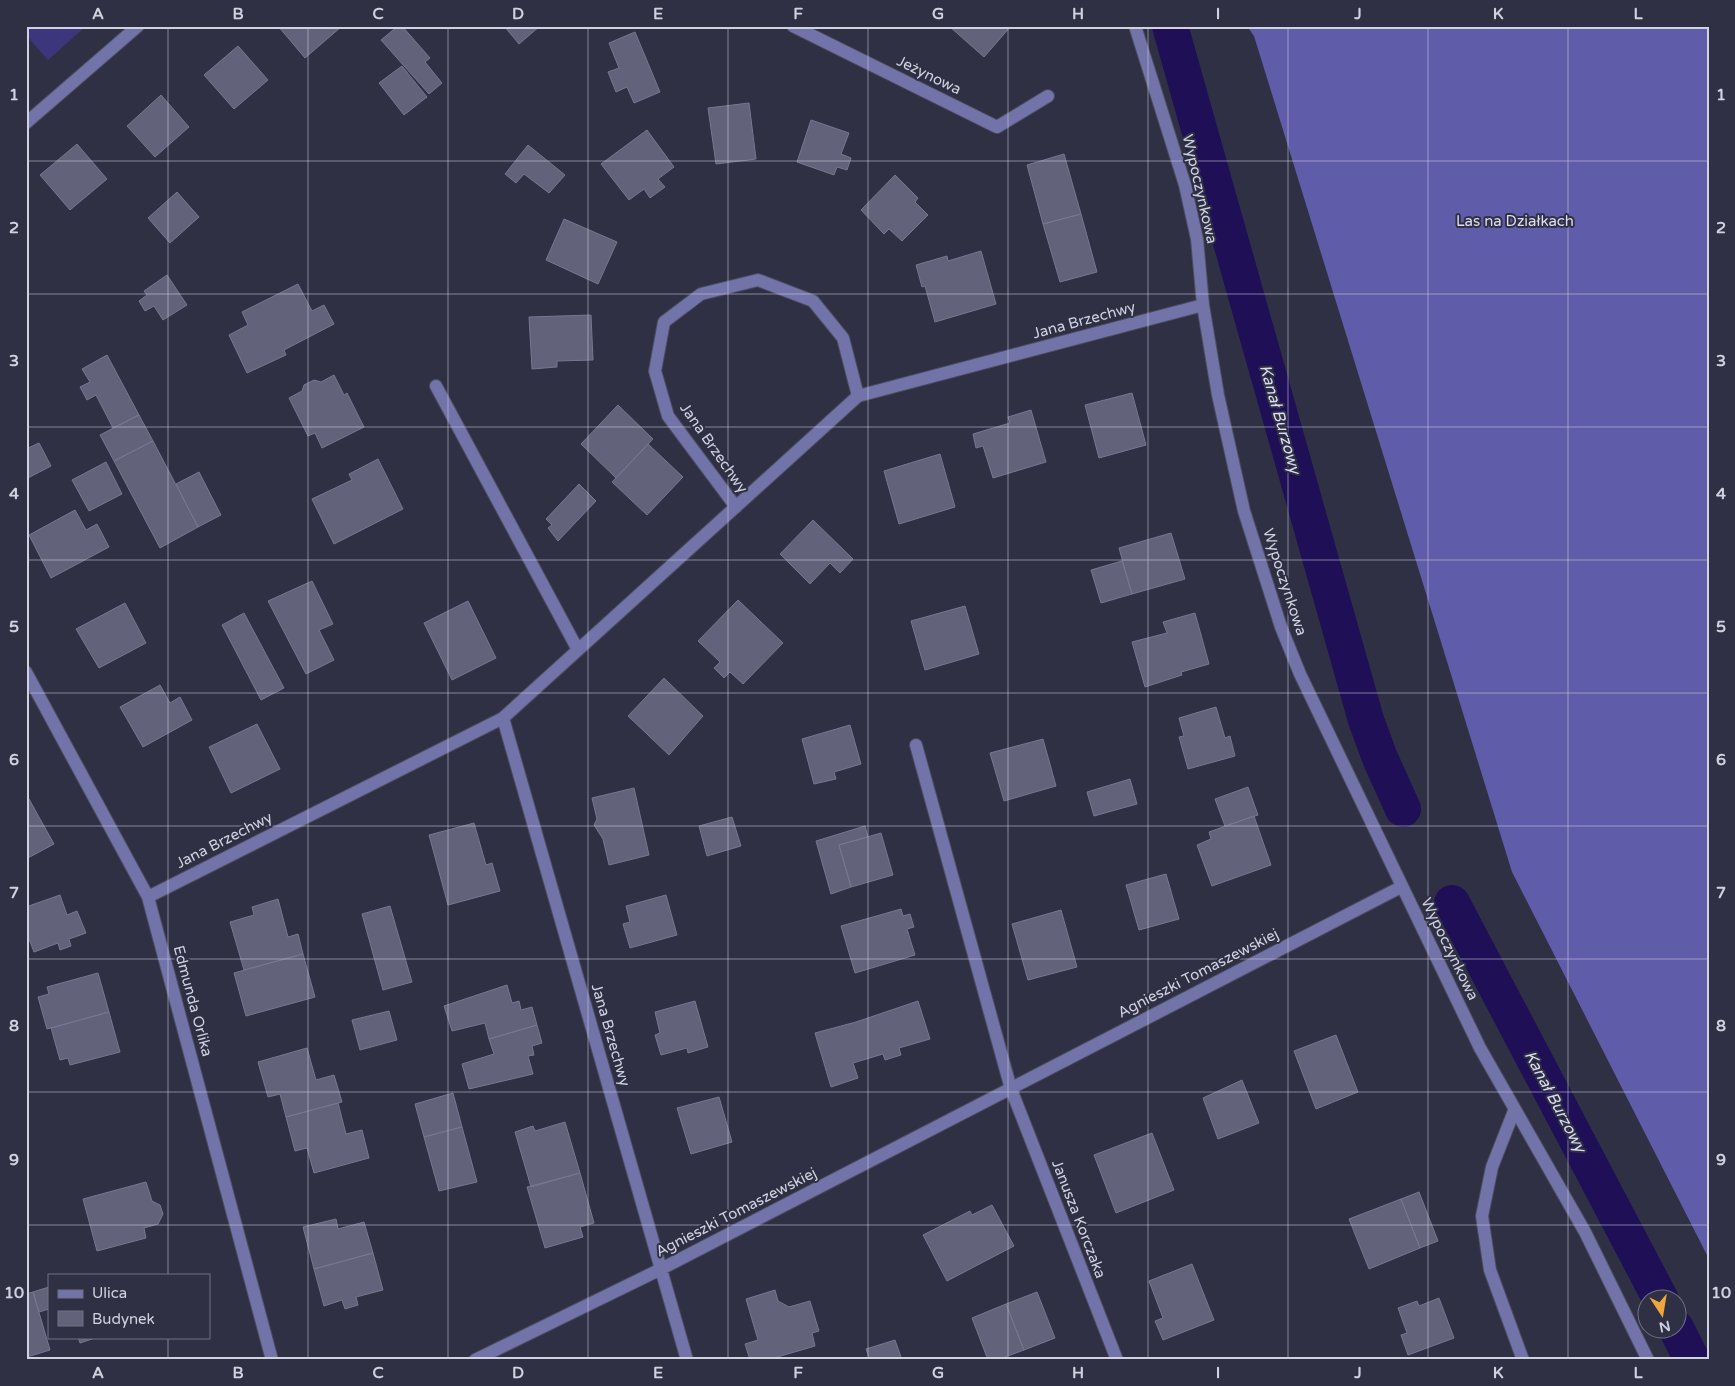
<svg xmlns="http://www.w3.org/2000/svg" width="1735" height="1386" font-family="'Varela Round',sans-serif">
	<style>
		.green { fill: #3c377c }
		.forest { fill: #5f5caa }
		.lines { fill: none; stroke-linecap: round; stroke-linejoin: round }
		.canal { stroke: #1e0f57; stroke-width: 36 }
		.building { fill: #62637b; stroke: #767790 }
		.minor-casing { stroke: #4d4d61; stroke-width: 14 }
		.minor { stroke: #7273a8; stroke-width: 12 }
		.grid { fill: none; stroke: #d1d2df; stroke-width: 1; stroke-opacity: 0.55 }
		.labels { text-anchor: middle; stroke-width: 4; stroke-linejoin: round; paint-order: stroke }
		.street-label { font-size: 15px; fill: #d1d2df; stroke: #303045 }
		.park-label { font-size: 15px; fill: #dddef4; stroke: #303045 }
		.water-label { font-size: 16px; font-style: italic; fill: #dcddf3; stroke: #303045 }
		.neatline { fill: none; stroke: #d1d2df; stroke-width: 2 }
		.grid-label { font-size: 16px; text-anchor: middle; font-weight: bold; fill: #d1d2df }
	</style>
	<rect width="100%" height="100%" fill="#303045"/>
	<!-- green -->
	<path class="green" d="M26,26H86L48,60L26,35Z"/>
	<!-- forest -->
	<path class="forest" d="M1247,26H1709V1259L1512,872L1254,36Z"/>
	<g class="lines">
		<!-- canal -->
		<path class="canal" d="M1170,26L1366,720L1380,758L1403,809
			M1452,903L1660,1298
			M1676,1328L1692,1360"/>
	</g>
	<!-- building -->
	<path class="building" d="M278,26H340L341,27L305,58Z
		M398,26H402L430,58L425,62L442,83L429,94L381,40Z
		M504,26H540L519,44Z
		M949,26H1011L984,57Z
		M635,32L660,92L634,103L627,87L616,92L608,72L619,68L609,43Z
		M238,46L268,80L234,109L204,75Z
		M402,66L427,97L404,115L379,83Z
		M161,95L189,127L155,157L127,126Z
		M749,103L756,159L716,164L708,108Z
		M811,120L849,133L841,154L851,158L847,170L837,167L834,175L797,162Z
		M647,130L674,167L658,179L665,187L650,198L644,189L629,200L601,164Z
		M77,144L107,179L70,210L40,175Z
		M528,145L565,175L549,193L524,174L516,183L505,174Z
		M1064,154L1081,214L1043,224L1027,165Z
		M895,175L918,198L915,202L928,215L902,241L889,229L884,234L861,210Z
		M177,192L199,217L170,243L148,218Z
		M1081,214L1097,272L1060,282L1043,224Z
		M564,219L617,242L598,284L546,260Z
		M981,251L996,304L935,322L925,286L922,287L916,265L947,256L948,261Z
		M167,275L187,305L163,320L154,306L145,311L139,301L147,295L144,291Z
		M298,284L312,311L324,305L334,324L284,350L286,355L247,373L229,335L248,325L242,312Z
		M591,315L593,360L557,361V367L532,369L529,317Z
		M107,355L139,415L113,428L96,395L87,400L80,387L90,382L82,369Z
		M334,375L344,395L347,393L364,427L322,448L315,433L308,436L289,398L302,391L304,385L314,380L321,382Z
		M1132,393L1146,445L1099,458L1085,405Z
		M618,405L653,439L616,478L581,444Z
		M1031,410L1046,462L993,478L983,446L976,448L973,434L1010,423L1008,417Z
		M139,415L153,441L114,461L100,435Z
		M153,441L198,527L160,548L114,461Z
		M39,443L51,466L26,479V449Z
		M648,444L683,477L647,515L612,482Z
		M940,454L955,507L899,524L884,471Z
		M378,459L403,509L334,544L312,499L352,480L349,474Z
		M106,462L122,494L89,511L72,480Z
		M199,472L221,515L198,527L176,484Z
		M579,484L596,501L558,541L548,528L552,525L546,519Z
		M75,510L86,530L97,524L109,547L51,578L29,535Z
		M813,520L853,559L840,573L830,563L810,584L780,554Z
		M1171,533L1185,579L1132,594L1119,548Z
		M1122,561L1132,594L1101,603L1091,570Z
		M312,581L333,624L319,630L334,660L306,674L268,601Z
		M738,600L783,643L743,684L730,672L724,678L714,668L720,662L698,641Z
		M468,601L496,658L452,680L424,623Z
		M125,603L146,643L99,668L76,629Z
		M965,606L979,654L925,670L911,621Z
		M244,613L284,688L261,700L222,625Z
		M1195,613L1209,664L1181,672L1182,675L1145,687L1132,642L1167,633L1163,622Z
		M664,678L703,716L669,755L628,716Z
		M160,685L170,703L180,697L192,720L143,747L120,707Z
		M1216,707L1225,738L1230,736L1235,756L1188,769L1179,737L1184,736L1179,718Z
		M257,724L280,769L231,793L209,747Z
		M850,725L861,764L834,772L836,779L814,784L802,739Z
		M1043,739L1056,786L1004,801L990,753Z
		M1130,779L1137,804L1094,816L1087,792Z
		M1248,787L1258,815L1225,826L1215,799Z
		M634,788L649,855L609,865L603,839L594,825L597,819L592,798Z
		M29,799L54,844L26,859V800Z
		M1254,816L1271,865L1212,886L1197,845L1211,839L1209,832Z
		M732,817L741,846L707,856L699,826Z
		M474,823L486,865L492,863L500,891L448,905L429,835Z
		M865,826L868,837L839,845L851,887L831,894L816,841Z
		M881,833L893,875L851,887L839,845Z
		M1166,874L1179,919L1139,930L1126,885Z
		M60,895L67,915L77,911L86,933L69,939L71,946L60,950L58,943L34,952L26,931V907Z
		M666,895L677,935L630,948L623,924L630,922L626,906Z
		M278,899L288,937L298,934L303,954L244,970L230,922L254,915L252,907Z
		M390,906L412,982L383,990L362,914Z
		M901,909L903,916L910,914L914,927L907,929L915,955L855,973L841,926Z
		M1061,910L1077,967L1028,980L1012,924Z
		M303,954L315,997L246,1016L234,973Z
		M98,973L109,1012L47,1029L38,997L49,994L47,987Z
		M507,985L512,1003L519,1001L521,1010L532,1007L537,1025L489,1039L485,1023L452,1031L444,1006Z
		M695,1001L708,1047L688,1053L687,1048L661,1055L655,1035L660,1033L655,1012Z
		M918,1001L930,1039L899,1048L901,1055L885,1060L883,1054L853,1063L858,1078L831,1087L815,1033L856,1022Z
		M389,1011L397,1040L360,1050L352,1020Z
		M109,1012L120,1052L70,1065L68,1058L60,1060L51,1028Z
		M537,1025L542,1043L532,1046L534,1055L528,1056L533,1074L469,1089L462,1064L494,1054L489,1039Z
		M1336,1035L1358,1092L1316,1109L1294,1051Z
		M307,1048L316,1080L334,1075L342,1102L286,1117L280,1094L268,1097L258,1062Z
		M1242,1080L1259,1123L1218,1139L1203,1098Z
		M453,1093L462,1127L424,1137L415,1104Z
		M719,1097L732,1142L691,1154L677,1108Z
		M338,1103L346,1134L362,1130L369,1158L314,1173L307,1148L295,1151L286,1117Z
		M565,1122L580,1173L531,1187L515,1132L533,1126L535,1131Z
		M462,1127L477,1182L439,1191L424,1137Z
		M1152,1133L1174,1190L1116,1213L1094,1155Z
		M580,1173L594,1223L580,1227L583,1237L545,1248L527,1187Z
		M146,1182L152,1201L160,1205L163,1214L158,1224L144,1228L146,1238L97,1251L83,1199Z
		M1419,1192L1438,1241L1420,1248L1401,1199Z
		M1401,1199L1420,1248L1369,1269L1349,1219Z
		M992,1205L1014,1246L947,1281L923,1235L970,1211L972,1215Z
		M336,1219L338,1229L364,1222L373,1253L314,1269L303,1227Z
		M373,1253L383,1290L356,1297L358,1305L345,1309L342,1300L324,1306L314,1269Z
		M1192,1264L1214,1320L1163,1340L1155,1321L1163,1318L1149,1281Z
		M49,1287V1309L39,1312L33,1292Z
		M775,1290L778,1301L789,1307L810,1301L819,1331L812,1333L815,1346L767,1360H750L745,1344L758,1340L746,1299Z
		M33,1292L50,1350L27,1357L26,1294Z
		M1037,1292L1055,1338L1024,1350L1006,1304Z
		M1439,1298L1454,1338L1408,1355L1401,1335L1407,1333L1398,1308L1417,1301L1419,1306Z
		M1006,1304L1024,1350L997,1360H988L972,1318Z
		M78,1337H98L80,1343Z
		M895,1340L902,1360H870L866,1349Z"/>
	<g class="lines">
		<!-- minor casing -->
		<g class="minor-casing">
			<path id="minor" d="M793,26L997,127L1048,96
				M1135,26L1185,185L1197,239L1203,305L1218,395L1244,511L1281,627L1300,674L1480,1048L1585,1232L1648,1360
				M26,123L138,26
				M436,386L578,650
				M736,507L668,416L655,371L664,322L701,294L758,280L813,301L843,338L858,396
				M26,672L148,897L272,1360
				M503,718L687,1360
				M916,745L1011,1089L1117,1360
				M148,897L503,718L858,396L1203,305
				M1514,1111L1492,1167L1482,1216L1490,1270L1523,1360
				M475,1360L661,1269L1401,887"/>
		</g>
		<!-- minor -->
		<use href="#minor" class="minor"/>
	</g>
	<!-- grid -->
	<path class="grid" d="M168,26V1275M308,26V1360M448,26V1360M588,26V1360M728,26V1360M868,26V1360M1008,26V1360M1148,26V1360M1288,26V1360M1428,26V1360M1568,26V1360M26,161H1709M26,294H1709M26,427H1709M26,560H1709M26,693H1709M26,826H1709M26,959H1709M26,1092H1709M26,1225H1709M168,1337V1360"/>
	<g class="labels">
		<!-- street labels -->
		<g class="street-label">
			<text transform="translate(929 75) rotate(26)" y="5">Jeżynowa</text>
			<text transform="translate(1200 189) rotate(77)" y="5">Wypoczynkowa</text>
			<text transform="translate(1084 320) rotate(-15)" y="5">Jana Brzechwy</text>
			<text transform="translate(714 448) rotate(55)" y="5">Jana Brzechwy</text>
			<text transform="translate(1285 582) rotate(72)" y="5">Wypoczynkowa</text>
			<text transform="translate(224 840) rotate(-27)" y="5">Jana Brzechwy</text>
			<text transform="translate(1450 949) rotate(64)" y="5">Wypoczynkowa</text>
			<text transform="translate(1198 973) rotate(-27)" y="5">Agnieszki Tomaszewskiej</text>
			<text transform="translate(193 1001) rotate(75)" y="5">Edmunda Orlika</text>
			<text transform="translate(611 1035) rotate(74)" y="5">Jana Brzechwy</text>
			<text transform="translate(736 1212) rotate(-27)" y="5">Agnieszki Tomaszewskiej</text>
			<text transform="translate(1079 1219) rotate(69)" y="5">Janusza Korczaka</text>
		</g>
		<!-- park labels -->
		<g class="park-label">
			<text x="1515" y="226">Las na Działkach</text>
		</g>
		<!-- water labels -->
		<g class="water-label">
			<text transform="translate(1281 419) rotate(74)" y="6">Kanał Burzowy</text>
			<text transform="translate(1556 1101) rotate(62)" y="6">Kanał Burzowy</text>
		</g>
	</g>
	<!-- border -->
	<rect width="1735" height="1386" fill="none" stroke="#303045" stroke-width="55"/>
	<!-- legend -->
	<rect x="48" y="1274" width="162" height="65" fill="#303045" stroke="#707183"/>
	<rect x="58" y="1290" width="25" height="8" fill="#7273a8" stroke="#707183"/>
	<text x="92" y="1298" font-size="15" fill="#d1d2df">Ulica</text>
	<rect x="58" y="1311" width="25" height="15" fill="#62637b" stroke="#707183"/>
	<text x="92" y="1324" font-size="15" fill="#d1d2df">Budynek</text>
	<!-- north arrow -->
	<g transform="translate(1662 1314) rotate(168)"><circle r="24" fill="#303045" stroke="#707183"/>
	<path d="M0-4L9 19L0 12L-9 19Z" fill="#efa73d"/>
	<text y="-8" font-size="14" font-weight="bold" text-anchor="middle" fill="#d1d2df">N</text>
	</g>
	<rect x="28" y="28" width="1680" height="1330" class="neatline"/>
	<g class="grid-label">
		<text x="98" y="19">A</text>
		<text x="238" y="19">B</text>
		<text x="378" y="19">C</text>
		<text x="518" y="19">D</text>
		<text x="658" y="19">E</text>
		<text x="798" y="19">F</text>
		<text x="938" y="19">G</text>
		<text x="1078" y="19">H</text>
		<text x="1218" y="19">I</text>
		<text x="1358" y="19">J</text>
		<text x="1498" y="19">K</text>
		<text x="1638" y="19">L</text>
		<text x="14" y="100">1</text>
		<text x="1721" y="100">1</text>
		<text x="14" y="233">2</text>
		<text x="1721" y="233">2</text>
		<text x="14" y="366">3</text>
		<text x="1721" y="366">3</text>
		<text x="14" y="499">4</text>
		<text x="1721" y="499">4</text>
		<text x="14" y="632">5</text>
		<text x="1721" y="632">5</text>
		<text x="14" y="765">6</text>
		<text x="1721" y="765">6</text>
		<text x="14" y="898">7</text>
		<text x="1721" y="898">7</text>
		<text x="14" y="1031">8</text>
		<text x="1721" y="1031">8</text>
		<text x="14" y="1165">9</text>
		<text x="1721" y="1165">9</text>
		<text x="14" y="1298">10</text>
		<text x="1721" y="1298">10</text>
		<text x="98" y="1378">A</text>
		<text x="238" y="1378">B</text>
		<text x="378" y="1378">C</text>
		<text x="518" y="1378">D</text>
		<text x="658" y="1378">E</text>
		<text x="798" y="1378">F</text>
		<text x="938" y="1378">G</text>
		<text x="1078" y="1378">H</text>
		<text x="1218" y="1378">I</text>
		<text x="1358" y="1378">J</text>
		<text x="1498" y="1378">K</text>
		<text x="1638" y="1378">L</text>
	</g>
</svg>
